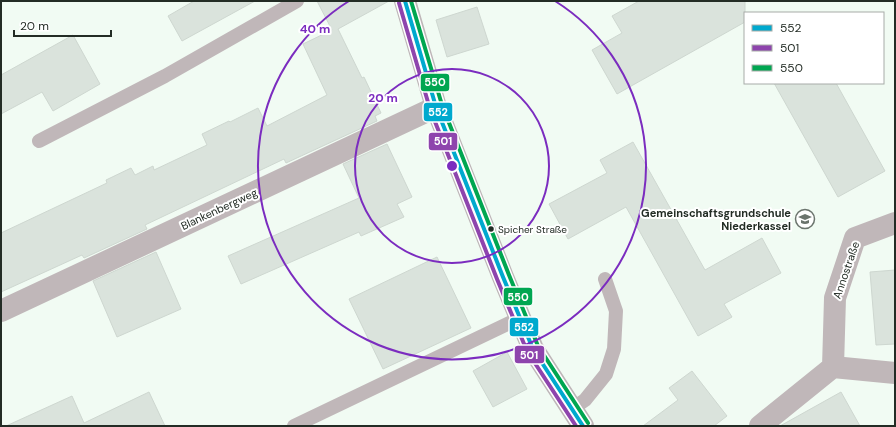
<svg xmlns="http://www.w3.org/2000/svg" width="896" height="427" font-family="'DM Sans',sans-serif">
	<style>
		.building { fill: #dae3dc; stroke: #ced7d0 }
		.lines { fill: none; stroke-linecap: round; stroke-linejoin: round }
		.lane { stroke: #c0b7b9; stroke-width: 14 }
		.street { stroke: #c0b7b9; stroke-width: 22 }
		.secondary { stroke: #beb6b8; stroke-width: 22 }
		.bus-1-casing { stroke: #fff; stroke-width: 7 }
		.bus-2-casing { stroke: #fff; stroke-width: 7 }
		.bus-3-casing { stroke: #fff; stroke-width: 7 }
		.bus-1 { stroke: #00a9ce; stroke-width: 4 }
		.bus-2 { stroke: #8e44ad; stroke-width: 4 }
		.bus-3 { stroke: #00a651; stroke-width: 4 }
		.ring { fill: none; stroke: #7b2cbf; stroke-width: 2 }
		.bus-dot { fill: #232c25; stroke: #fff; stroke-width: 1.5 }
		.labels { text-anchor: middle; stroke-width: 4; stroke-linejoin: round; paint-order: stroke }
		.bus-label { font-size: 10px; fill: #232c25; stroke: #fff; text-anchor: start }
		.street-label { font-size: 11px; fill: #232c25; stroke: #fff }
		.poi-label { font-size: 11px; font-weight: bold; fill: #232c25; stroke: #fff; text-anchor: end }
		.centre { fill: #7b2cbf; stroke: #fff; stroke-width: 2 }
		.ring-label { font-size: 12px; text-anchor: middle; font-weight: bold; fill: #7b2cbf; stroke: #fff; stroke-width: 4; stroke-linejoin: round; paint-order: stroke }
		.line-badge { stroke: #fff; stroke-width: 1.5 }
		.badge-label { font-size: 11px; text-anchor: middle; font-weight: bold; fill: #fff }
	</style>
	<rect width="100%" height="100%" fill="#f1fbf3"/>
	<!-- building -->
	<path class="building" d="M194,1H255L182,41L168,16Z
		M317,1H389L338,29L362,78L364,77L381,113L375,116L377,121L286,163L284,159L145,225L147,229L84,258L82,255L1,292V233L107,183L106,180L131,168L135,175L153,166L154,170L207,145L202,134L229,121L230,122L258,108L267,126L327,95L303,44L332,30Z
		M639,1H745V22L617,94L592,50L622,33L612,16Z
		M477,7L489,44L447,57L436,20Z
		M73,35L100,84L53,111L42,92L1,114V75Z
		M774,83H836L885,171L838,197Z
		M633,142L705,270L762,238L781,273L724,304L732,317L698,336L626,207L568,239L549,204L607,173L600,160Z
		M387,144L412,197L397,204L404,217L361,236L359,232L241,284L228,256L359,198L343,164Z
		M156,252L181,309L117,337L93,281Z
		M437,257L471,328L383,369L349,299Z
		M895,270V344L876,345L870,272Z
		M507,352L527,389L493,407L473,371Z
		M692,371L727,416L714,426H643L678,400L669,388Z
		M149,392L165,426H6L72,396L84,423Z
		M841,392L860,426H780Z"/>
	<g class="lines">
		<!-- lane -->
		<path class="lane" d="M39,141L165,76L297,1
			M572,409L585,400L606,374L614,349L616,311L605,279
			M294,426L520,318"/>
		<!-- street -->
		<path class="street" d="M1,311L436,107
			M833,367L835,298L855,238L895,223
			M760,426L833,367L895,373"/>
		<!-- secondary -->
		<path class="secondary" d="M405,1L436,107L503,277L533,349L583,426"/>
		<!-- bus-1 casing -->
		<g class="bus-1-casing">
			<path id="bus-1" d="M405,1L436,107L503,277L533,349L583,426"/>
		</g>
		<!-- bus-2 casing -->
		<g class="bus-2-casing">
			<path id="bus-2" d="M399,3L430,109L497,279L527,351L576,426"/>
		</g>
		<!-- bus-3 casing -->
		<g class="bus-3-casing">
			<path id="bus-3" d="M411,1L442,105L509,275L538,346L588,423"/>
		</g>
		<!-- bus-1 -->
		<use href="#bus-1" class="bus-1"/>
		<!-- bus-2 -->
		<use href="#bus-2" class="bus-2"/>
		<!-- bus-3 -->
		<use href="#bus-3" class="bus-3"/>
	</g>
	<!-- distance rings -->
	<g class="ring">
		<circle cx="452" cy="166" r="97"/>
		<path d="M555 1A194 194 0 1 1 349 1"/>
	</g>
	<!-- icons -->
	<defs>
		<g id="school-ring" transform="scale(1)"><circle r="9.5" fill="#fff" stroke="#6b746d" stroke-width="1.5"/><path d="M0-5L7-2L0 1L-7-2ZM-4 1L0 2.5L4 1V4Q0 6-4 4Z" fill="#6b746d"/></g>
	</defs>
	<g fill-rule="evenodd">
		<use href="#school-ring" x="805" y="219"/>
	</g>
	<!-- markers -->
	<circle class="bus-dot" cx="491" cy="229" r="3.5"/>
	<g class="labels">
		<!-- bus labels -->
		<g class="bus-label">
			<text x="498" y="233">Spicher Straße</text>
		</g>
		<!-- street labels -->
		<g class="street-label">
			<text transform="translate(219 209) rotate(-25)" y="4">Blankenbergweg</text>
			<text transform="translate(846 270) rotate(-71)" y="4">Annostraße</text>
		</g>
		<!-- poi labels -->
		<g class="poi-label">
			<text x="791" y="217">Gemeinschaftsgrundschule<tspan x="791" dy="13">Niederkassel</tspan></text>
		</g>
	</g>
	<circle cx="452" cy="166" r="6" class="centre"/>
	<g class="ring-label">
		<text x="315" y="33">40 m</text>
		<text x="383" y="102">20 m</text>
	</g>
	<g class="line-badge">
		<rect x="420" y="73" width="30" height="19" rx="4" fill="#00a651"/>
		<rect x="423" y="102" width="30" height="20" rx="4" fill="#00a9ce"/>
		<rect x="428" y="132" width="30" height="19" rx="4" fill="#8e44ad"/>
		<rect x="503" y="287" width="30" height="19" rx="4" fill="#00a651"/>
		<rect x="509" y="317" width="30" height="20" rx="4" fill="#00a9ce"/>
		<rect x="514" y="345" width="31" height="19" rx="4" fill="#8e44ad"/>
	</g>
	<g class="badge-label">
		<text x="435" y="86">550</text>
		<text x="438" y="116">552</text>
		<text x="443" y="145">501</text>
		<text x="518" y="301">550</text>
		<text x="524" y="331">552</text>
		<text x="529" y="359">501</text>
	</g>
	<!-- border -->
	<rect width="896" height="427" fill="none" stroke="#232c25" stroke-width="4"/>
	<!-- legend -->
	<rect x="744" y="12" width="140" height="72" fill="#ffffff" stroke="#a7aba8"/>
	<rect x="752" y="25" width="20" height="6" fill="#00a9ce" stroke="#a7aba8"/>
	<text x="780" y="32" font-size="12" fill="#232c25">552</text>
	<rect x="752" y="45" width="20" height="6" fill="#8e44ad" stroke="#a7aba8"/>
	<text x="780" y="52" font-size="12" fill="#232c25">501</text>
	<rect x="752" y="65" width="20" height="6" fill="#00a651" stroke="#a7aba8"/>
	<text x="780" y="72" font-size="12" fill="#232c25">550</text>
	<!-- scale -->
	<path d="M14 30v6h97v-6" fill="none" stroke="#232c25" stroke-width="2"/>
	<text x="20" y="30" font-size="12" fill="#232c25" stroke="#ffffff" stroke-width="3" paint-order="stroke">20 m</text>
</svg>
